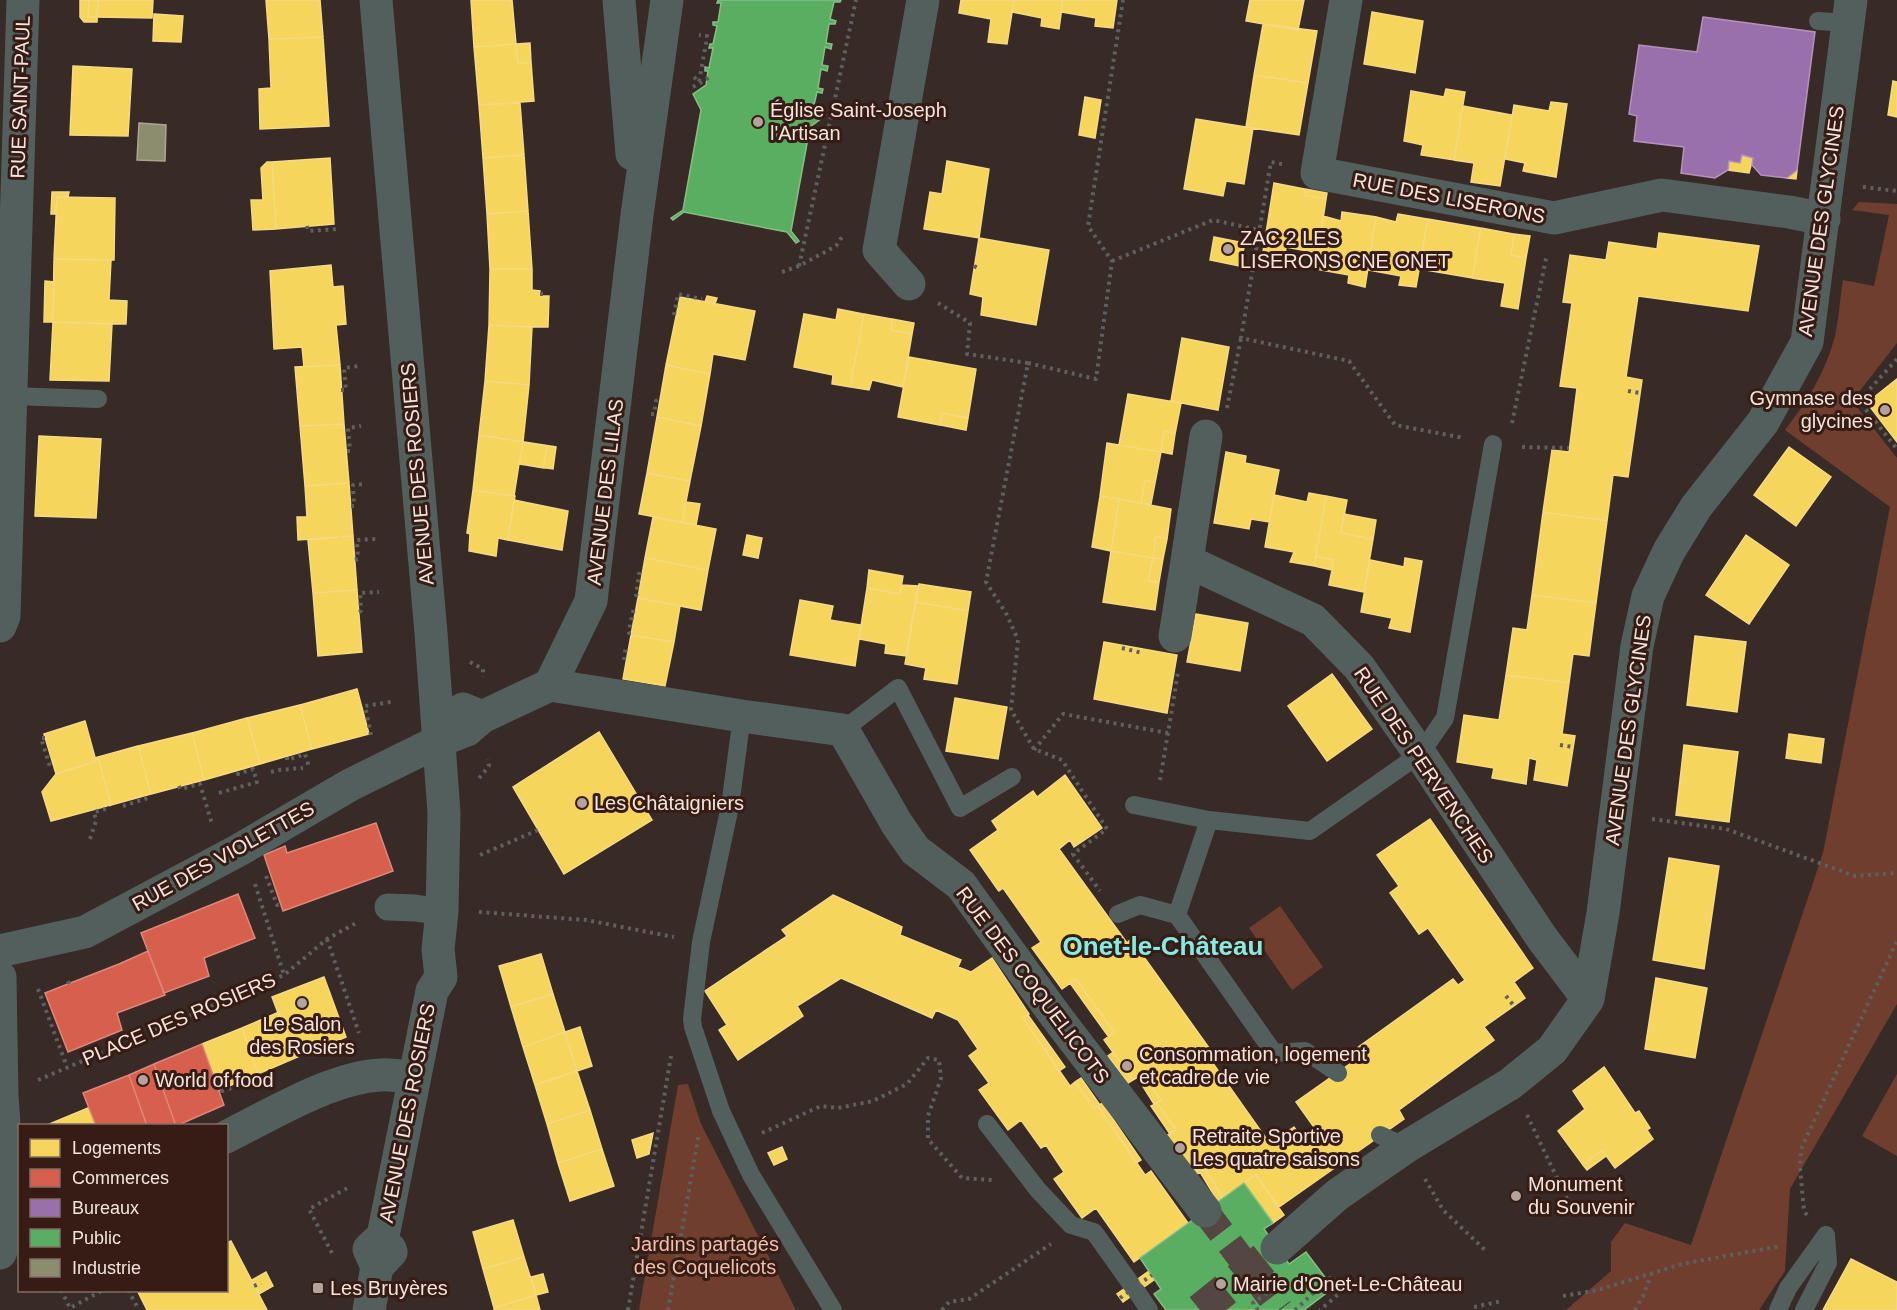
<svg xmlns="http://www.w3.org/2000/svg" width="1897" height="1310" font-family="Arial,sans-serif">
	<style>
		.green { fill: #6f3e2f }
		.homes { fill: #f6d55c; stroke: #f6d983; stroke-width: 1.5 }
		.shops { fill: #d6604d; stroke: #df8778; stroke-width: 1.5 }
		.offices { fill: #9970ab; stroke: #b592ba; stroke-width: 1.5 }
		.public { fill: #5aae61; stroke: #88be86; stroke-width: 1.5 }
		.industry { fill: #8c8c6e; stroke: #aca68f; stroke-width: 1.5 }
		.lines { fill: none; stroke-linecap: round; stroke-linejoin: round }
		.pedestrian-tunnel { stroke: #544641; stroke-width: 27; stroke-dasharray: 27 14; stroke-linecap: butt }
		.minor-tunnel { stroke: #544641; stroke-width: 33; stroke-dasharray: 33 16; stroke-linecap: butt }
		.path { stroke: #5d605e; stroke-width: 4; stroke-dasharray: 3 4.5; stroke-linecap: butt }
		.service { stroke: #525f5d; stroke-width: 18 }
		.pedestrian { stroke: #525f5d; stroke-width: 27 }
		.minor { stroke: #525f5d; stroke-width: 33 }
		.path-bridge { stroke: #5d605e; stroke-width: 4; stroke-dasharray: 3 4.5; stroke-linecap: butt }
		.poi-dot { fill: #b3a29d; stroke: #361c14; stroke-width: 2 }
		.labels { text-anchor: middle; stroke-width: 6; stroke-linejoin: round; paint-order: stroke }
		.street-label { font-size: 20px; fill: #f5e3dd; stroke: #361c14 }
		.poi-label { font-size: 20px; fill: #f5e3dd; stroke: #361c14; text-anchor: start }
		.park-label { font-size: 20px; fill: #f1bfb0; stroke: #361c14 }
		.district-label { font-size: 26px; font-weight: bold; fill: #83ede4; stroke: #361c14 }
	</style>
	<rect width="100%" height="100%" fill="#382a26"/>
	<!-- green -->
	<path class="green" d="M1859,202L1897,204V343L1852,401L1897,458V1004L1790,1189L1785,1271L1759,1310H1566L1611,1271V1242L1625,1223L1691,1245L1823,853L1890,507L1785,430C1807,402 1826,371 1835,336C1839,318 1840,298 1843,280L1874,286L1889,215L1852,210Z
		M1280,906L1323,967L1292,990L1249,928Z
		M1897,1074V1156L1862,1136Z
		M688,1084L701,1124L796,1310H639L678,1085Z"/>
	<!-- homes -->
	<path class="homes" d="M80,0H98L97,22H84L80,17Z
		M89,0H98L97,17H88Z
		M98,0H153L152,18L97,17Z
		M266,0H320L323,37L269,39Z
		M471,0H512L516,44L474,47Z
		M961,0H1014L1007,44L988,42L991,19L959,13Z
		M1014,0H1063L1059,29L1041,26L1042,18L1012,12Z
		M1063,0H1117L1113,28L1095,26L1096,18L1061,12Z
		M1250,0H1304L1298,30L1246,21Z
		M1372,12L1423,21L1415,73L1364,64Z
		M154,14L183,16L181,42L153,41Z
		M1263,24L1317,31L1308,83L1254,75Z
		M323,37L329,126L260,129L259,89L271,88L269,39Z
		M530,43L531,62L518,64L516,44Z
		M516,44L518,64L531,62L534,101L479,105L474,47Z
		M73,66L132,69L128,136L70,135Z
		M1254,75L1308,83L1299,135L1246,127Z
		M1893,81L1897,82V117L1888,115Z
		M1446,89L1465,92L1454,160L1421,155L1423,145L1404,141L1411,91L1444,97Z
		M1085,97L1101,100L1095,138L1079,135Z
		M1551,102L1567,104L1556,177L1523,171L1525,163L1505,159L1514,105L1549,111Z
		M520,103L524,155L483,158L479,105Z
		M1463,106L1512,115L1500,186L1471,182L1474,163L1454,160Z
		M1196,119L1253,128L1244,184L1226,181L1223,196L1184,189Z
		M524,155L528,211L487,214L483,158Z
		M1742,155L1753,158L1749,173L1728,170L1729,161L1740,163Z
		M330,158L334,224L276,229L272,162Z
		M947,161L989,169L979,238L924,229L930,192L942,194Z
		M267,162H272L276,229L253,230L251,200H263L261,168Z
		M1797,170L1796,179L1787,178Z
		M1274,183L1305,189L1304,195L1326,199L1318,253L1286,247L1285,256L1263,252Z
		M1305,189L1327,193L1326,199L1304,195Z
		M52,192H69L68,197H57L56,214H51Z
		M57,197L115,198L114,260L54,259Z
		M528,211L532,269H490L487,214Z
		M1342,212L1376,217L1365,287L1348,283L1349,275L1315,269L1323,216L1341,221Z
		M1398,214L1428,219L1416,287L1399,285L1401,276L1368,270L1376,217L1396,222Z
		M1428,219L1481,228L1472,278L1419,269Z
		M1481,228L1514,234L1511,255L1526,258L1518,309L1501,306L1505,283L1472,278Z
		M1659,233L1759,246L1748,311L1638,296L1626,377L1642,380L1628,477L1613,475L1607,521L1543,512L1552,450L1569,452L1577,388L1560,386L1572,303L1563,302L1570,255L1606,260L1609,242L1657,249Z
		M1514,234L1530,236L1526,258L1511,255Z
		M1214,237L1245,243L1240,266L1210,260Z
		M979,238L1049,250L1036,325L981,315L983,297L970,294Z
		M54,259L111,260L109,300L127,301L126,324L53,322Z
		M331,265L333,287L343,286L346,324L336,325L340,365L304,367L302,347L274,349L270,271Z
		M490,269H532V290L540,291V296H549L548,327L489,325Z
		M45,281L54,282L53,322H44Z
		M707,296L717,298L715,304L705,302Z
		M680,297L755,311L745,360L713,354L710,374L666,365Z
		M838,309L864,314L850,387L832,384L833,375L794,367L804,314L836,320Z
		M864,314L892,319L891,330L912,334L903,387L872,380L869,390L850,387Z
		M892,319L914,323L912,334L891,330Z
		M53,322L112,324L109,381L50,380Z
		M489,325L532,327L529,385L485,381Z
		M1182,338L1229,347L1218,410L1171,401Z
		M909,357L976,369L968,418L942,413L940,425L898,417Z
		M340,365L344,424L300,426L295,367Z
		M666,365L710,374L701,426L657,417Z
		M1897,379V442L1867,403Z
		M485,381L529,385L523,442L479,435Z
		M1128,394L1181,403L1175,434L1164,431L1161,452L1119,445Z
		M942,413L968,418L966,430L940,425Z
		M657,417L701,426L690,481L647,473Z
		M344,424L349,483L305,486L300,426Z
		M1164,431L1175,434L1172,454L1161,452Z
		M479,435L556,447L553,469L519,464L514,496L473,490Z
		M39,436L101,439L96,518L35,516Z
		M523,442L547,446L543,468L519,464Z
		M1107,443L1161,452L1155,483L1145,480L1141,503L1100,496Z
		M1789,447L1831,477L1796,526L1754,495Z
		M1226,452L1246,456L1245,463L1279,470L1269,522L1251,519L1249,529L1214,523Z
		M647,473L690,481L682,522L639,514Z
		M1145,480L1155,483L1151,504L1141,503Z
		M349,483L353,536L298,540L297,517H307L305,486Z
		M473,490L515,496L508,540L498,538L496,556L469,551L470,534L467,533Z
		M1309,493L1326,496L1314,566L1290,562L1294,552L1265,547L1274,495L1307,502Z
		M1100,496L1119,499L1111,551L1092,547Z
		M1326,496L1347,500L1341,533L1373,539L1364,592L1329,585L1334,560L1316,556Z
		M1119,499L1171,509L1167,539L1156,536L1153,558L1111,551Z
		M514,500L568,511L562,550L508,540Z
		M686,502L700,504L696,525L682,522Z
		M1543,512L1607,521L1596,603L1532,595Z
		M1344,514L1376,520L1373,539L1341,533Z
		M653,517L716,529L708,570L645,558Z
		M747,535L762,538L758,558L743,555Z
		M1746,535L1789,565L1749,624L1706,595Z
		M353,536L357,590L313,593L308,540Z
		M1156,536L1167,539L1163,559L1153,558Z
		M1111,551L1153,558L1148,581L1159,582L1155,610L1103,602Z
		M1316,556L1334,560L1332,570L1314,566Z
		M645,558L708,570L701,610L638,598Z
		M1153,558L1163,559L1159,582L1148,581Z
		M1405,558L1422,561L1410,632L1389,628L1392,618L1361,612L1370,560L1404,567Z
		M869,570L903,576L900,594L867,588Z
		M919,584L971,592L968,611L916,602Z
		M902,585L918,586L906,656L885,653L886,644L859,639L867,588L900,594Z
		M357,590L362,652L318,656L313,593Z
		M1532,595L1596,603L1589,656L1573,654L1569,683L1506,675L1513,628L1527,630Z
		M638,598L680,606L674,642L631,635Z
		M800,600L833,606L830,620L861,625L855,666L790,655Z
		M916,602L968,611L957,684L924,679L926,668L905,664Z
		M1196,614L1248,623L1240,671L1187,662Z
		M631,635L674,642L665,686L623,679Z
		M1695,636L1746,642L1737,712L1687,705Z
		M1104,642L1177,655L1167,713L1094,699Z
		M1332,674L1372,729L1327,761L1288,706Z
		M1506,675L1569,683L1562,734L1575,736L1567,786L1534,780L1537,760L1529,758L1526,784L1492,778L1494,768L1457,762L1464,715L1499,720Z
		M357,689L369,734L312,749L300,705Z
		M955,698L1007,707L998,759L946,751Z
		M300,705L312,749L260,764L247,718Z
		M247,718L260,764L204,780L192,733Z
		M85,721L96,761L56,774L44,734Z
		M599,732L652,820L564,874L513,787Z
		M192,733L204,780L151,794L138,746Z
		M1789,734L1824,739L1821,763L1786,758Z
		M1684,745L1738,752L1729,822L1676,815Z
		M138,746L151,794L111,805L98,757Z
		M98,757L111,805L51,821L42,792L56,774L96,761L95,758Z
		M1065,775L1102,828L1074,847L1070,840L1059,849L1127,943L1131,939L1217,1059L1212,1062L1270,1144L1294,1127L1308,1147L1321,1137L1296,1102L1351,1063L1346,1056L1453,979L1458,985L1465,980L1428,928L1419,934L1390,893L1399,886L1377,855L1430,819L1533,968L1514,982L1525,998L1484,1027L1494,1040L1399,1110L1404,1119L1279,1207L1256,1175L1223,1198L1205,1169L1194,1176L1166,1136L1176,1130L1157,1103L1161,1100L1143,1074L1133,1080L1104,1040L1114,1032L1076,979L1062,989L1032,948L1041,942L1003,888L999,891L998,890L970,850L998,830L992,821L1033,791L1037,797Z
		M1669,858L1719,866L1704,969L1653,960Z
		M833,895L902,927L900,935L961,960L958,967L971,972L992,958L1029,1014L1023,1018L1070,1086L1075,1082L1094,1109L1098,1106L1145,1175L1151,1171L1188,1223L1134,1262L1096,1208L1082,1218L1054,1179L1064,1172L1046,1145L1041,1148L1021,1120L1008,1130L979,1090L989,1083L969,1056L978,1049L958,1020L936,1010L932,1018L841,978L797,1006L803,1016L738,1060L719,1030L727,1025L705,991L787,936L782,930Z
		M541,954L553,994L511,1007L499,966Z
		M324,977L346,1037L295,1058L272,997Z
		M1656,978L1707,988L1695,1058L1645,1049Z
		M1076,979L1114,1032L1108,1036L1070,983Z
		M553,994L565,1032L523,1047L511,1007Z
		M279,1012L295,1058L258,1074L242,1028Z
		M1028,1015L1065,1067L1059,1071L1023,1018Z
		M580,1027L592,1066L577,1071L565,1032Z
		M242,1028L258,1074L219,1090L202,1044Z
		M565,1032L577,1071L535,1085L523,1047Z
		M1113,1052L1133,1080L1128,1083L1108,1056Z
		M1604,1067L1635,1113L1639,1111L1650,1128L1647,1130L1653,1139L1615,1168L1602,1150L1583,1165L1558,1131L1585,1109L1573,1091Z
		M577,1071L590,1110L547,1124L535,1085Z
		M1143,1074L1161,1100L1154,1104L1137,1077Z
		M1081,1078L1100,1105L1094,1109L1075,1082Z
		M1102,1103L1141,1160L1136,1163L1098,1106Z
		M1157,1103L1176,1130L1170,1134L1151,1106Z
		M88,1108L96,1126H47V1125Z
		M590,1110L602,1149L558,1163L547,1124Z
		M653,1133L649,1154L637,1158L632,1140Z
		M782,1147L787,1159L774,1165L768,1153Z
		M602,1149L614,1186L570,1201L558,1163Z
		M1602,1150L1606,1156L1587,1170L1583,1165Z
		M1205,1169L1223,1198L1218,1202L1200,1172Z
		M1256,1175L1284,1215L1273,1223L1244,1183Z
		M513,1220L524,1257L483,1269L473,1232Z
		M231,1241L267,1310H147L137,1290H226V1243Z
		M524,1257L536,1295L494,1308L483,1269Z
		M1851,1259L1897,1282V1310H1823Z
		M1149,1271L1155,1279L1123,1302L1117,1294Z
		M266,1272L273,1286L259,1294L252,1280Z
		M543,1274L548,1292L536,1295L531,1277Z
		M536,1295L540,1310H494V1308Z"/>
	<!-- shops -->
	<path class="shops" d="M376,823L393,871L283,911L264,855L285,846L287,853Z
		M238,894L255,938L204,958L209,976L164,993L141,933Z
		M148,951L165,995L117,1013L122,1030L68,1052L45,993L119,964Z
		M202,1044L224,1105L176,1126L154,1064Z
		M154,1064L176,1126H147L129,1075Z
		M129,1075L147,1126H96L83,1093Z"/>
	<!-- offices -->
	<path class="offices" d="M1703,17L1815,32L1797,170L1787,178L1761,175L1752,165L1753,158L1742,155L1740,163L1729,161L1728,170L1715,178L1681,173L1684,147L1634,141L1637,116L1629,114L1639,45L1697,52Z"/>
	<!-- public -->
	<path class="public" d="M718,0H841L840,2H834L830,19L836,21L835,24H829L826,43L832,44L831,49L825,47L822,65L828,66L827,71L821,69L818,88L823,89L822,93L817,92L814,105L822,118L810,127L791,231L799,241L796,243L787,232L684,212L673,220L671,218L683,210L701,110L693,94L706,85L708,71H705V67L709,68L713,48H709L710,44H713L717,26L713,25V22H718L721,3H717Z
		M1244,1183L1273,1223L1264,1229L1289,1264L1306,1252L1333,1288L1304,1310H1166L1154,1294L1161,1289L1140,1258Z"/>
	<!-- industry -->
	<path class="industry" d="M139,123L166,125L165,161L137,160Z"/>
	<g class="lines">
		<!-- pedestrian-tunnel -->
		<path class="pedestrian-tunnel" d="M1205,1211L1280,1310"/>
		<!-- minor-tunnel -->
		<path class="minor-tunnel" d="M1200,1310L1277,1248"/>
		<!-- path -->
		<path class="path" d="M694,77L699,82L706,43L707,36L699,35
			M693,87L710,77
			M1282,164L1271,162L1241,338L1349,361L1395,425L1464,438
			M1863,187L1897,191
			M307,226L308,231L338,229
			M1112,261L1213,220L1259,230
			M799,266L856,0
			M974,266L978,268
			M782,272L799,266L836,246L842,237
			M540,294H546
			M938,303L970,323L967,354L1028,363L986,582L1007,615L1018,640L1011,710L1034,749L1062,760L1107,829L1073,854L1100,891
			M674,315L678,294L702,299
			M1897,359L1859,401L1897,449
			M1028,363L1096,379L1112,261L1088,226L1123,0
			M341,390H346L344,368L359,366
			M1628,391L1640,393
			M1227,408L1241,338
			M651,414H654L656,401L659,399
			M1512,423L1547,254
			M1522,447L1569,448
			M347,451H350L348,428L361,426
			M351,506H354L353,485L365,484
			M355,560L358,559L357,540L376,539
			M638,596L636,595L640,568
			M359,612L361,611L360,593L379,592
			M631,633H629V630L634,608
			M1122,648L1142,653
			M624,660L626,646
			M470,662L483,669V677
			M371,735L365,706L391,702
			M45,738H41L51,770
			M1560,745L1573,747
			M1034,750L1063,714L1168,733L1178,672
			M287,757V760L305,754L309,767
			M271,772L279,770L303,768
			M479,778L489,766L488,759
			M1160,780L1168,733
			M179,786L180,789L200,784L212,824
			M219,793L257,782L253,769L238,774V770
			M123,806L148,798L147,795
			M1652,819L1726,829L1855,876L1897,873
			M90,839L96,821L94,812L109,808V806
			M480,855L538,830
			M266,876L277,905L281,904
			M255,884L284,975
			M479,912L586,920L674,937
			M327,939L359,1033
			M68,981L69,984
			M38,989L67,1067
			M1506,996L1514,1006
			M38,1080L284,975L327,939L358,922
			M222,1090V1091L237,1086
			M1527,1115L1567,1199
			M762,1133L821,1106L838,1108L873,1101L907,1084L928,1058L939,1060L941,1078L928,1116V1139L962,1178L993,1180
			M1425,1179L1443,1210L1487,1252
			M1807,1215L1804,1211L1800,1168L1801,1149L1897,941
			M332,1253L309,1209L351,1186
			M254,1286L261,1283
			M1237,1287L1254,1276
			M61,1290L70,1308L103,1290
			M128,1290L139,1310
			M1563,1296L1598,1290L1682,1264L1781,1246
			M1474,1307L1502,1301
			M628,1310L671,1056
			M668,1310L699,1133
			M942,1310L949,1302L969,1299L1051,1244
			M1258,1310L1253,1303L1267,1293
			M1295,1310L1330,1278L1342,1282V1291L1320,1310
			M1635,1310L1643,1296L1651,1275"/>
		<!-- service -->
		<path class="service" d="M1818,21L1847,23
			M11,396L98,399
			M742,716L730,806L701,942L692,1019L693,1027L721,1111L751,1175L833,1310
			M843,730L898,688L960,808L1012,777
			M1134,805L1209,820L1310,831L1420,754L1445,718L1493,444
			M1209,820L1177,915L1274,1053L1305,1051L1338,1073
			M1118,914L1140,905L1177,915
			M987,1124L1038,1190L1071,1225L1094,1232L1131,1284
			M1380,1135L1406,1147
			M1137,1292L1149,1310
			M1778,1310L1788,1288L1826,1235
			M1804,1310L1828,1263L1826,1235"/>
		<!-- pedestrian -->
		<path class="pedestrian" d="M388,907L415,908L442,912"/>
		<!-- minor -->
		<path class="minor" d="M376,0L431,633L444,813L442,912L438,949L441,977L432,991L383,1236L369,1249L377,1267
			M619,0L632,154
			M1346,0L1317,173L1554,218L1662,195L1789,212L1824,219
			M909,284L879,250L923,0
			M1206,436L1187,561L1313,620L1359,667L1420,754L1542,938L1588,999
			M0,626L4,616L23,0
			M1175,636L1187,561
			M550,685L742,716L843,730L897,824L915,850L961,885L1055,1015L1205,1211
			M482,717L550,685L591,601L637,215L667,0
			M0,951L85,932L239,850L350,785L439,741L467,730L482,717L463,709
			M0,977L2,1096L11,1227L0,1253
			M226,1137C270,1115 332,1077 381,1075C392,1074 403,1077 414,1078
			M1277,1248L1337,1195L1406,1147L1510,1084L1552,1050L1588,999L1603,913L1637,646L1648,596L1669,551L1696,507L1763,422L1807,342L1851,0
			M369,1310L377,1267L391,1252L390,1249"/>
		<!-- path-bridge -->
		<path class="path-bridge" d="M1120,1298L1152,1275"/>
	</g>
	<!-- markers -->
	<g class="poi-dot">
		<circle cx="758" cy="122" r="6"/>
		<circle cx="1228" cy="249" r="6"/>
		<circle cx="1885" cy="410" r="6"/>
		<circle cx="582" cy="803" r="6"/>
		<circle cx="302" cy="1003" r="6"/>
		<circle cx="1127" cy="1066" r="6"/>
		<circle cx="143" cy="1080" r="6"/>
		<circle cx="1180" cy="1148" r="6"/>
		<circle cx="1516" cy="1196" r="6"/>
		<circle cx="1221" cy="1284" r="6"/>
		<rect x="312" y="1282" width="12" height="12" rx="3"/>
	</g>
	<g class="labels">
		<!-- street labels -->
		<g class="street-label">
			<text transform="translate(20 97) rotate(-88)" y="7">RUE SAINT-PAUL</text>
			<text transform="translate(1449 198) rotate(11)" y="7">RUE DES LISERONS</text>
			<text transform="translate(1821 221) rotate(-82)" y="7">AVENUE DES GLYCINES</text>
			<text transform="translate(417 474) rotate(-95)" y="7">AVENUE DES ROSIERS</text>
			<text transform="translate(605 492) rotate(-83)" y="7">AVENUE DES LILAS</text>
			<text transform="translate(1628 730) rotate(-82)" y="7">AVENUE DES GLYCINES</text>
			<text transform="translate(1424 765) rotate(56)" y="7">RUE DES PERVENCHES</text>
			<text transform="translate(223 856) rotate(-29)" y="7">RUE DES VIOLETTES</text>
			<text transform="translate(1033 985) rotate(53)" y="7">RUE DES COQUELICOTS</text>
			<text transform="translate(179 1019) rotate(-23)" y="7">PLACE DES ROSIERS</text>
			<text transform="translate(407 1113) rotate(-79)" y="7">AVENUE DES ROSIERS</text>
		</g>
		<!-- poi labels -->
		<g class="poi-label">
			<text x="770" y="117">Église Saint-Joseph<tspan x="770" dy="23">l'Artisan</tspan></text>
			<text x="1240" y="245">ZAC 2 LES<tspan x="1240" dy="23">LISERONS CNE ONET</tspan></text>
			<text x="1873" y="405" text-anchor="end">Gymnase des<tspan x="1873" dy="23">glycines</tspan></text>
			<text x="594" y="810">Les Châtaigniers</text>
			<text x="302" y="1031" text-anchor="middle">Le Salon<tspan x="302" dy="23">des Rosiers</tspan></text>
			<text x="1139" y="1061">Consommation, logement<tspan x="1139" dy="23">et cadre de vie</tspan></text>
			<text x="155" y="1087">World of food</text>
			<text x="1192" y="1143">Retraite Sportive<tspan x="1192" dy="23">Les quatre saisons</tspan></text>
			<text x="1528" y="1191">Monument<tspan x="1528" dy="23">du Souvenir</tspan></text>
			<text x="1233" y="1291">Mairie d'Onet-Le-Château</text>
			<text x="330" y="1295">Les Bruyères</text>
		</g>
		<!-- park labels -->
		<g class="park-label">
			<text x="705" y="1251">Jardins partagés<tspan x="705" dy="23">des Coquelicots</tspan></text>
		</g>
		<!-- district labels -->
		<g class="district-label">
			<text x="1163" y="955">Onet-le-Château</text>
		</g>
	</g>
	<!-- legend -->
	<rect x="18" y="1124" width="210" height="168" fill="#361c14" stroke="#826c64" stroke-width="1.5"/>
	<rect x="30" y="1139" width="30" height="18" fill="#f6d55c" stroke="#826c64" stroke-width="1.5"/>
	<text x="72" y="1154" font-size="18" fill="#f5e3dd">Logements</text>
	<rect x="30" y="1169" width="30" height="18" fill="#d6604d" stroke="#826c64" stroke-width="1.5"/>
	<text x="72" y="1184" font-size="18" fill="#f5e3dd">Commerces</text>
	<rect x="30" y="1199" width="30" height="18" fill="#9970ab" stroke="#826c64" stroke-width="1.5"/>
	<text x="72" y="1214" font-size="18" fill="#f5e3dd">Bureaux</text>
	<rect x="30" y="1229" width="30" height="18" fill="#5aae61" stroke="#826c64" stroke-width="1.5"/>
	<text x="72" y="1244" font-size="18" fill="#f5e3dd">Public</text>
	<rect x="30" y="1259" width="30" height="18" fill="#8c8c6e" stroke="#826c64" stroke-width="1.5"/>
	<text x="72" y="1274" font-size="18" fill="#f5e3dd">Industrie</text>
</svg>
